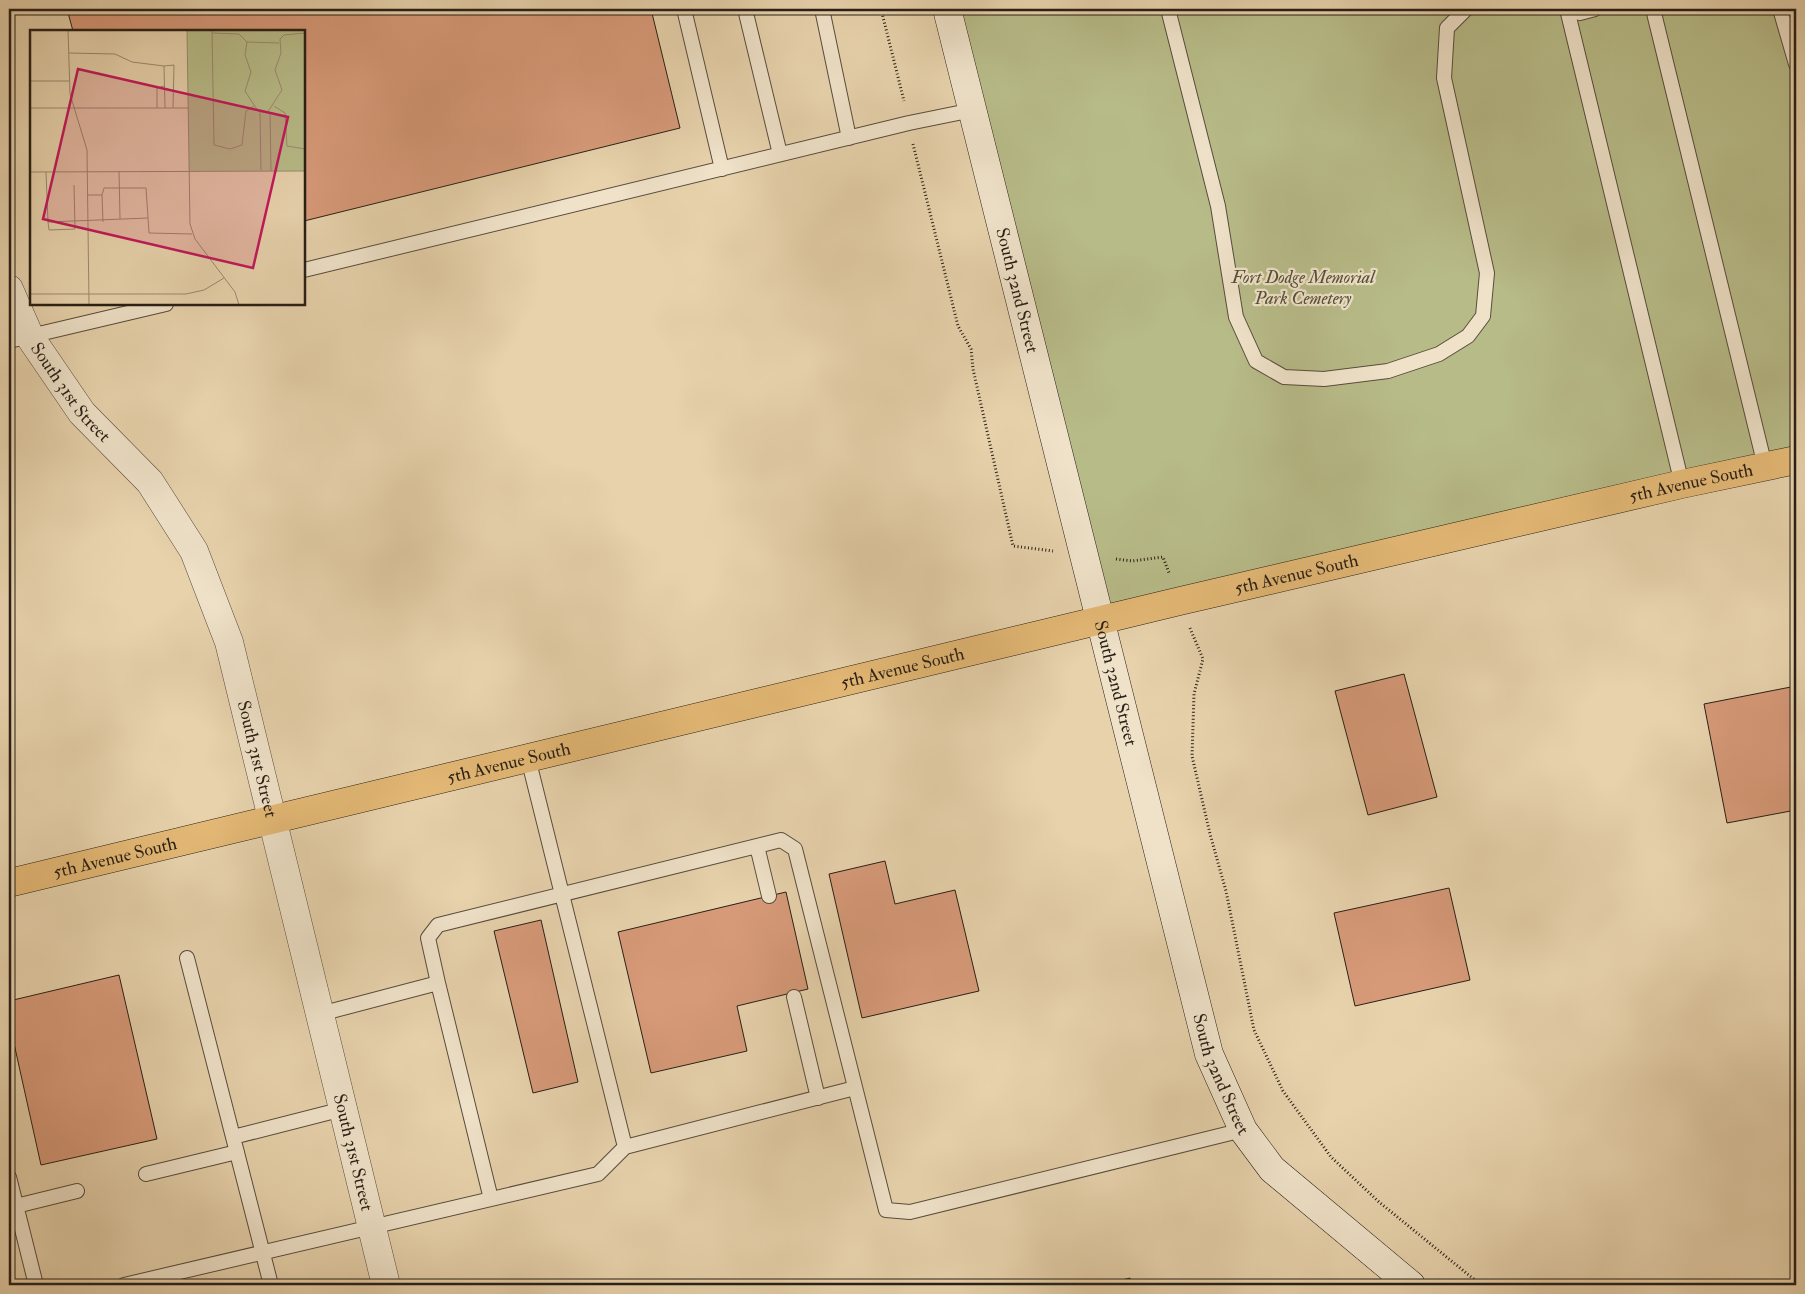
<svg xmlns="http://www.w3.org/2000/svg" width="1805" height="1294" font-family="'IM FELL Double Pica',serif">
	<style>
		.green { fill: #b7bb88; stroke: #706d4f }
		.building { fill: #d79a79; stroke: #281f16 }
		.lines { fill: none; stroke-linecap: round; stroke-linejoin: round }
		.service-casing { stroke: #584c3c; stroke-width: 16 }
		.tertiary-casing { stroke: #584c3c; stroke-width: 29 }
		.secondary-casing { stroke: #281f16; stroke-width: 29 }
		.primary-casing { stroke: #281f16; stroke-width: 29 }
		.path { stroke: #281f16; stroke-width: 3; stroke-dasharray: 1 2.5; stroke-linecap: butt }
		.service { stroke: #efe2c9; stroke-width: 14 }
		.tertiary { stroke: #efe2c9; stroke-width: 28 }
		.secondary { stroke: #efe2c9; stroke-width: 28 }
		.primary { stroke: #e4b976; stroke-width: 28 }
		.labels { text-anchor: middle; stroke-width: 4.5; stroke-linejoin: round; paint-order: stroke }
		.park-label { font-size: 18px; font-style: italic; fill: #534e38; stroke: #efe2c9 }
		.street-label { font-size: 18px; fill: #281f16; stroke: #efe2c9 }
		.inset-road { fill: none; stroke: #9b8a70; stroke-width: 1 }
		.view { fill: #c2185b; fill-opacity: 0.15; stroke: #c2185b; stroke-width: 2.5 }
		.inset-edge { fill: none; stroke: #281f16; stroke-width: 2.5 }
	</style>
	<rect width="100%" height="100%" fill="#e7d2ac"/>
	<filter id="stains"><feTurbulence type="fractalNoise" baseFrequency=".004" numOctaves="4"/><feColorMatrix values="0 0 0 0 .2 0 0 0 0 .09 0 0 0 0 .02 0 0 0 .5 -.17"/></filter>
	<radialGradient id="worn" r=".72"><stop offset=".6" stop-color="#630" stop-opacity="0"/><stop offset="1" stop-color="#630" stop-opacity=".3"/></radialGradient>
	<!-- green -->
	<path class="green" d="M947,9H1796V460L1100,620Z"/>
	<!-- building -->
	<path class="building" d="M67,9H651L680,128L304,221V31H73Z
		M1404,674L1437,797L1368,815L1335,691Z
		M1796,686V810L1727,823L1704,704Z
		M885,861L895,904L955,890L979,991L862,1018L829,874Z
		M1449,888L1470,980L1355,1006L1334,913Z
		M786,892L808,989L737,1006L747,1051L651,1073L618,932Z
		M541,920L578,1082L533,1093L494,931Z
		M119,975L157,1139L41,1165L9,1021V1001Z
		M1130,1278L1132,1285H1102Z"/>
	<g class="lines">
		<!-- service casing -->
		<g class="service-casing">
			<path id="service" d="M684,9L722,169
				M745,9L780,154
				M822,9L849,138
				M1168,9L1218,206L1236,317L1256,361L1284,377L1324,379L1388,371L1439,354L1468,336L1483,316L1487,273L1444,78L1447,28L1466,9
				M1567,9L1682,484
				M1568,9L1580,13L1595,9
				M1653,9L1765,466
				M1780,9L1796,64
				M304,270L909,123L973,110
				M9,341L166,304
				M528,758L625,1147
				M757,846L769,896
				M187,958L271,1285
				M438,983L491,1199
				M794,997L818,1098
				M320,1014L438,983L428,938L438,925L781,840L795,849L886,1210L910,1212L1243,1130
				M233,1137L343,1109
				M146,1174L237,1152
				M9,1177L36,1285
				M16,1206L77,1191
				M124,1285L598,1174L625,1147L855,1088"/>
		</g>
		<!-- tertiary casing -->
		<g class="tertiary-casing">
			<g id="tertiary">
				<path id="s1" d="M9,289L30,337L82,413L150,482L194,551L229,642L386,1285"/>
			</g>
		</g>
		<!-- secondary casing -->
		<g class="secondary-casing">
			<g id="secondary">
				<path id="s2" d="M947,9L1209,1054L1243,1130L1272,1169L1411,1285"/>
			</g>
		</g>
		<!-- primary casing -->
		<g class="primary-casing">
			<g id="primary">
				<path id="s3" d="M9,883L1180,601L1682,484L1796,460"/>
			</g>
		</g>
		<!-- path -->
		<path class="path" d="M881,9L904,101
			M913,144L958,326L971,349L973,369L1013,546L1053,551
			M1116,559L1132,561L1163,557L1169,573
			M1190,628L1203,659L1194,694L1192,756L1210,834L1226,891L1254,1030L1283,1091L1331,1157L1379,1202L1481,1285"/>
		<!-- service -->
		<use href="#service" class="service"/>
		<!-- tertiary -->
		<use href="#tertiary" class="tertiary"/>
		<!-- secondary -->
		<use href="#secondary" class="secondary"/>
		<!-- primary -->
		<use href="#primary" class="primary"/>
	</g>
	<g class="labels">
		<!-- park labels -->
		<g class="park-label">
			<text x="1303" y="283">Fort Dodge Memorial<tspan x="1303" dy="21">Park Cemetery</tspan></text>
		</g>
		<!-- street labels -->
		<g class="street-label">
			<text dy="6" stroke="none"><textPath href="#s2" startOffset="290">South 32nd Street</textPath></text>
			<text dy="6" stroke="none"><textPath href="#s1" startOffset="121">South 31st Street</textPath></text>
			<text dy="6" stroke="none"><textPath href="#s3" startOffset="1729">5th Avenue South</textPath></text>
			<text dy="6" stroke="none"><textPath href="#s3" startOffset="1324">5th Avenue South</textPath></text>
			<text dy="6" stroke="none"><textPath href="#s3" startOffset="919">5th Avenue South</textPath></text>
			<text dy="6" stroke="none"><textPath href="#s2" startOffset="695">South 32nd Street</textPath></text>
			<text dy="6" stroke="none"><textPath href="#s1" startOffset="541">South 31st Street</textPath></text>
			<text dy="6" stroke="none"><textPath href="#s3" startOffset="514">5th Avenue South</textPath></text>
			<text dy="6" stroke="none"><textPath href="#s3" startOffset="109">5th Avenue South</textPath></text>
			<text dy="6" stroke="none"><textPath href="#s2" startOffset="1100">South 32nd Street</textPath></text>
			<text dy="6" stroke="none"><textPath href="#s1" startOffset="946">South 31st Street</textPath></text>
		</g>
	</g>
	<!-- overview -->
	<g transform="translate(30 30)">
		<rect width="275" height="275" fill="#e7d2ac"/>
		<path d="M157,0H275V141H159Z" fill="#b7bb88"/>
		<path class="inset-road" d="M38,0L40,64L57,120L59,275M157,0L160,194L165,209L205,262L209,275M182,0L184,115L200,119L212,115L216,81L224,76M182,3L209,4L217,12L249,13M217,12L215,25L221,42L215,61L228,81L237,83L252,60L245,40L251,23L250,9L254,5L275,3M39,23L85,24L102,32L134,36L135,78M134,36L144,35L143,78M0,51H39M244,76L255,83L257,116L275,119M0,78H158M127,78V58L134,56M230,82L231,140M240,82L241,141M89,141L90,189M0,142L275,141M16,142L18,192L118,188M58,165H72L74,158H116L119,203L162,204M72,165L73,192M18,192L19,200L45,199L44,155M0,264H156L174,260L194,248"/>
		<path class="view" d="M48,39L258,87L223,238L13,189Z"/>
		<rect width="275" height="275" class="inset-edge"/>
	</g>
	<!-- margin -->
	<rect width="1805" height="1294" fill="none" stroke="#e7d2ac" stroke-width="30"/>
	<rect x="10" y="10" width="1785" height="1274" fill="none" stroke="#281f16" stroke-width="2.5"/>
	<rect x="15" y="15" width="1775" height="1264" fill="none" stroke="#281f16"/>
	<rect width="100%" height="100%" filter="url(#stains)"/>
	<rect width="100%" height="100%" fill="url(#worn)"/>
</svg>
